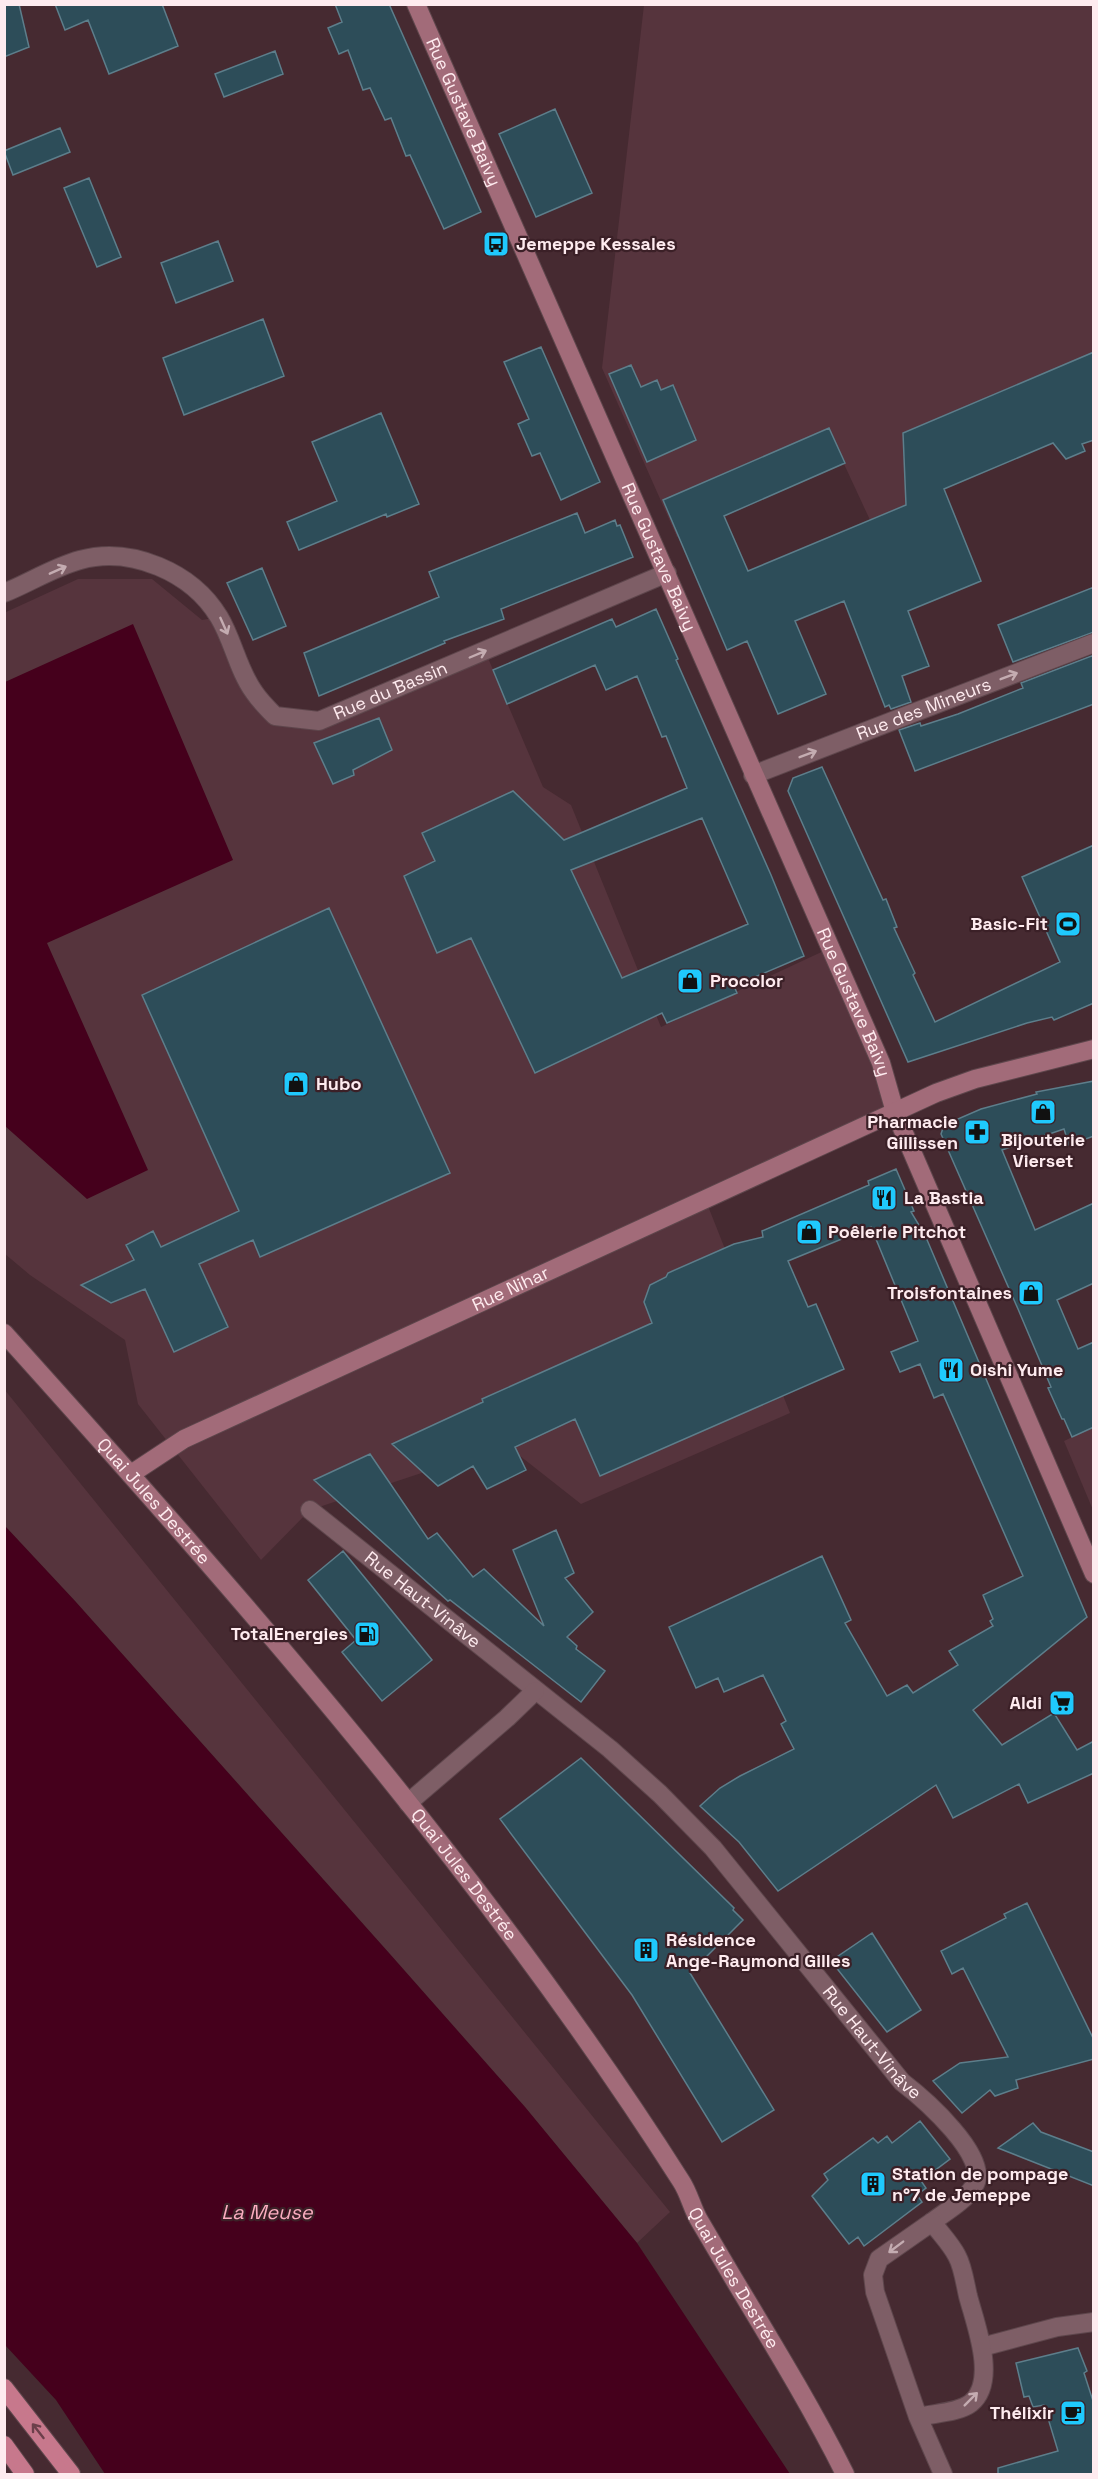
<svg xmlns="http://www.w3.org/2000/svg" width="1098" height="2479" font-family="'Space Grotesk',sans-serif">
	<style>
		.built { fill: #56343d }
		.water { fill: #45001c }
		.building { fill: #2d4d59; stroke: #5d7e8b; stroke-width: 1.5; fill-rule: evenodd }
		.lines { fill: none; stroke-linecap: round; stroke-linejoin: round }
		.street-casing { stroke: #5e464c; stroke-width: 20 }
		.secondary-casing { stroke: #5e464c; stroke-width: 20 }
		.primary-casing { stroke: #5e464c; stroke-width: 20 }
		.street { stroke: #7e5e66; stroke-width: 18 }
		.secondary { stroke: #a26b79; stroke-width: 18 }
		.primary { stroke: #c7788c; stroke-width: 18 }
		.oneway { stroke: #c4acb1 }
		.oneway2 { stroke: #6c3f4a }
		.labels { text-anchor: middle; stroke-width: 4.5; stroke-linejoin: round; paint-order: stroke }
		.street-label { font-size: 18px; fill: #feebef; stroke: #3b2027 }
		.poi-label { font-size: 18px; font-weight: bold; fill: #feebef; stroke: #3b2027; text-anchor: start }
		.water-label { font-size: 20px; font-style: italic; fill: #faacbf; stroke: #3b2027 }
	</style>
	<rect width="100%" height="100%" fill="#462a31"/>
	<!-- built -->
	<path class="built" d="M644,5H1093V426L870,520L844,464L677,537L602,368Z
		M78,579H152L202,620L219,617L275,716L319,721L485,651L543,787L571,805L661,1027L830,948L895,1112L706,1201L790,1413L581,1504L506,1445L310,1510L261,1560L138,1404L125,1340L30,1275L5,1254L4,613Z
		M4,1389L670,2212L637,2243L525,2107L389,1953L75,1601L5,1526Z
		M1093,1427V1510L1064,1441Z"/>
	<!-- water -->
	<path class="water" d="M133,624L233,860L47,943L148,1170L87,1199L5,1126V682Z
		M5,1526L75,1601L389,1953L525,2107L637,2243L790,2474H105L56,2400L5,2345Z"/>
	<!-- building -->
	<path class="building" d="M4,4H19L29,47L4,57Z
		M55,4H162L178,46L109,74L88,20L65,30Z
		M335,4H389L481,212L444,229L410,155L406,156L391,118L385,120L370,88L363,90L348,50L339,54L328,28L342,22Z
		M275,51L283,74L224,97L215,74Z
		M555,109L592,193L536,217L499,134Z
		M60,128L70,152L13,175L4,151Z
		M89,178L121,257L97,267L64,188Z
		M218,241L233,281L176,303L161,263Z
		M263,319L284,376L184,415L163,358Z
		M541,347L600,482L561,500L540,453L532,456L518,424L529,419L504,362Z
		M1094,352V440L1082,444L1085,451L1066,459L1053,443L944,489L981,581L908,611L929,666L902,676L911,702L891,709L889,705L885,707L844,601L795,621L826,694L778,714L747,641L727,650L663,500L829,428L845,463L724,516L748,571L906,505L903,433Z
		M631,365L641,387L657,380L661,390L673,385L696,440L647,462L609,374Z
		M381,413L419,504L387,517L386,514L299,550L287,522L337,501L312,442Z
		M577,513L585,533L615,520L617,526L620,525L633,557L501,609L504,619L444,641L445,643L319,696L304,653L439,597L429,572Z
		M262,568L286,626L253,640L227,583Z
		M1094,587V632L1013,662L998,625Z
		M656,609L678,659L676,660L771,875L804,956L734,986L737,993L667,1023L662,1013L535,1073L471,938L437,953L404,876L435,861L422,833L513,791L564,840L687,788L666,736L662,737L637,676L606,690L595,665L507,704L493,670L612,619L616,627ZM702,818L748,924L622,978L571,870Z
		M1094,655V704L915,771L899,730L920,723L921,726L958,714L1023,688L1021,683Z
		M379,718L392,750L353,770L354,775L333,784L314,743Z
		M822,767L883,900L886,899L897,927L894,928L915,973L913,975L935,1022L1060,962L1022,877L1094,845V1003L1054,1020L1052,1017L1027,1023L908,1062L788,791L793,778Z
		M329,908L450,1173L260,1257L253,1240L199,1264L228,1327L174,1352L145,1289L111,1303L81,1285L134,1260L126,1245L153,1231L161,1247L239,1211L142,995Z
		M1094,1081V1136L1069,1145L1064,1129L1002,1150L1035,1230L1094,1203V1283L1057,1300L1078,1349L1094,1342V1427L1072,1437L1064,1419H1062L1048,1388L1051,1387L1018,1309L941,1134L944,1125L981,1109L1037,1094L1036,1092Z
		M896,1169L914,1211L911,1212L925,1235L1087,1617L973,1710L1002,1745L1054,1713L1077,1750L1094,1741V1773L1028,1803L1019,1784L953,1818L936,1785L778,1891L739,1842L700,1806L720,1788L740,1776L794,1749L781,1724L786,1721L763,1675L724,1692L718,1678L696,1688L669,1627L822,1556L851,1620L845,1623L887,1696L907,1685L913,1693L958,1665L949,1651L993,1626L990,1621L993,1619L983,1595L1023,1576L943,1394L934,1398L920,1364L900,1372L891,1352L918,1341L871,1227L788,1261L808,1307L816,1304L844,1369L600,1476L575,1419L515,1447L526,1470L487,1489L473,1466L438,1486L392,1444L483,1402L482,1399L652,1323L644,1302L650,1285L666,1277L668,1273L734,1244L763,1237L762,1231L869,1185L868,1181Z
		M370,1454L428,1539L437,1533L473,1577L484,1569L544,1626L513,1550L556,1530L574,1573L565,1578L593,1612L567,1637L577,1646L576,1649L605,1671L581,1702L450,1600L448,1601L314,1480Z
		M343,1551L432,1660L382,1701L342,1652L356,1640L308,1580Z
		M581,1758L734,1908L733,1910L743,1920L690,1973L774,2110L722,2142L632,1995L500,1819Z
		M1027,1903L1094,2040V2059L1016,2080L1018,2088L995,2096L990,2090L962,2113L933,2081L960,2063L1008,2057L963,1968L952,1974L941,1951L1006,1918L1004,1914Z
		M872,1933L921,2010L887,2032L831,1961Z
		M920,2121L950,2159L921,2181L926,2188L917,2195L922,2202L864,2246L858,2237L849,2244L812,2196L828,2180L824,2174L873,2138L878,2143L887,2136L892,2143Z
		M1033,2123L1041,2132L1094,2152V2186L998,2148Z
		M1078,2348L1087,2371L1084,2373L1094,2404V2475H998V2468L1058,2451L1044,2405L1033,2407L1029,2396L1024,2397L1016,2363Z"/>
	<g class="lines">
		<!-- street casing -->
		<g class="street-casing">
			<g id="street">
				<path id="s1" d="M4,593C29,583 54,567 80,560C131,546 192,572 219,617C233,640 238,670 254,692C260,701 268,709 275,716L319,721L667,573"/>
				<path id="s2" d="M753,775L1094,643"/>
				<path id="s3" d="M310,1510L610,1749L660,1794L713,1848L902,2082C923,2098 992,2158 974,2186C965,2201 945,2212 932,2222"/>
				<path d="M408,1803L507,1718L535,1691"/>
				<path d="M982,2347L1057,2327L1094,2322"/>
				<path d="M918,2417C934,2413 958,2413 971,2403C998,2381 975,2323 968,2296C965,2283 963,2267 957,2256C951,2244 940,2233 932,2222L879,2259L873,2275L875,2292L918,2417L943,2474"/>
			</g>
		</g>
		<!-- secondary casing -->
		<g class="secondary-casing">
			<g id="secondary">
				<path id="s4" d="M416,4L881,1063L895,1112L1094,1574"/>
				<path id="s5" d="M4,1333C246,1602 487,1876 681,2181C689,2193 692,2208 699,2220C710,2239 721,2257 732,2276C771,2341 811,2406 845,2474"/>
				<path id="s6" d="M131,1474L184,1439L936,1093L975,1079L1094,1049"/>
			</g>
		</g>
		<!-- primary casing -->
		<g class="primary-casing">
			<path id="primary" d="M4,2388L71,2474
				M4,2445L25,2474"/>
		</g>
		<!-- street -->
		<use href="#street" class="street"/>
		<!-- secondary -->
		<use href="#secondary" class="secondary"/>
		<!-- primary -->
		<use href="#primary" class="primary"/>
	</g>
	<!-- one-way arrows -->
	<defs><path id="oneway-shaft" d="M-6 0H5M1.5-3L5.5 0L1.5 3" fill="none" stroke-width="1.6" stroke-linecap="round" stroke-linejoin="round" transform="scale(1.5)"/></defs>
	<g class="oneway">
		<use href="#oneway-shaft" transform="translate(58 570) rotate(-24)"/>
		<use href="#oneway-shaft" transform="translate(224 626) rotate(66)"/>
		<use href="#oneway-shaft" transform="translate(478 654) rotate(-23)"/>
		<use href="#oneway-shaft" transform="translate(1009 676) rotate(-21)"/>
		<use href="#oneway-shaft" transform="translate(808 754) rotate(-21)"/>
		<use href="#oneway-shaft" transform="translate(896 2247) rotate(143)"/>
		<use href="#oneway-shaft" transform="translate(971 2399) rotate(-45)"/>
	</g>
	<use class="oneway2" href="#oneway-shaft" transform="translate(38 2431) rotate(-128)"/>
	<!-- icons -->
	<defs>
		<g id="bus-square" transform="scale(1.35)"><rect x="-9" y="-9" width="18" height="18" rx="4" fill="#1fc9fd" stroke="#3b2027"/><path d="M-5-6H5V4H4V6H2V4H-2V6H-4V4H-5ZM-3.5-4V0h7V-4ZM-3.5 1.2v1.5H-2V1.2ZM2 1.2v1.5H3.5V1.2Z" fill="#111"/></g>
		<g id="stadium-square" transform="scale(1.35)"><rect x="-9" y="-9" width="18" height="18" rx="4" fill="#1fc9fd" stroke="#3b2027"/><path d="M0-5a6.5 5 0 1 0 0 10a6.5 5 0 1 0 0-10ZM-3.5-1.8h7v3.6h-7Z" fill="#111"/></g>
		<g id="shop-square" transform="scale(1.35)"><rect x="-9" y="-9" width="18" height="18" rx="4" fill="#1fc9fd" stroke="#3b2027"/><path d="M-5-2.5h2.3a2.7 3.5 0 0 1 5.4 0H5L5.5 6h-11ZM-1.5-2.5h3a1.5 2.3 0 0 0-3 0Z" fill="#111"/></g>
		<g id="pharmacy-square" transform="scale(1.35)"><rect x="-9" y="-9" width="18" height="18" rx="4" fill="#1fc9fd" stroke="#3b2027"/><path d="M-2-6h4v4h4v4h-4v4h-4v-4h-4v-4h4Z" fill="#111"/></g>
		<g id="restaurant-square" transform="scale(1.35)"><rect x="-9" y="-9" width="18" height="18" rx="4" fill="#1fc9fd" stroke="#3b2027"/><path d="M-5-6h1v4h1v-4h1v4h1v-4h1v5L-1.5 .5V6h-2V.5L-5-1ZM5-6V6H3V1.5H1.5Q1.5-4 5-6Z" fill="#111"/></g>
		<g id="fuel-square" transform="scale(1.35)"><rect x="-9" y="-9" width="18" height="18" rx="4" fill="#1fc9fd" stroke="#3b2027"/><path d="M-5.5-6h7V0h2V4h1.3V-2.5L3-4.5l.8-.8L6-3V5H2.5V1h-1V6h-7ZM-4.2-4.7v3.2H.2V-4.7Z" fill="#111"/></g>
		<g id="supermarket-square" transform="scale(1.35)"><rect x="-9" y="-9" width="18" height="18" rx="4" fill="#1fc9fd" stroke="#3b2027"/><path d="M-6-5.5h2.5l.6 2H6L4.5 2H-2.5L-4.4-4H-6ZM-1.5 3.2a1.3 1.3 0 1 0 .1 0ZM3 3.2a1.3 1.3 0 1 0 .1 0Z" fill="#111"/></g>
		<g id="building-square" transform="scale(1.35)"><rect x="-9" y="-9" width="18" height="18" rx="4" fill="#1fc9fd" stroke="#3b2027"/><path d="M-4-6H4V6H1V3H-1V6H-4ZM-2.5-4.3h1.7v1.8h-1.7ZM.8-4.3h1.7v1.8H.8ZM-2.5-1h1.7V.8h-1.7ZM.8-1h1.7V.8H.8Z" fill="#111"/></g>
		<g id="cafe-square" transform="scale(1.35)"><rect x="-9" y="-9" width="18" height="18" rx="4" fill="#1fc9fd" stroke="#3b2027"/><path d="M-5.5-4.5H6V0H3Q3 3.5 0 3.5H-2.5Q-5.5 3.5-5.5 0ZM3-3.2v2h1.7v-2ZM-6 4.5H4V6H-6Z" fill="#111"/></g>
	</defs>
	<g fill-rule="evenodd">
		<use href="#bus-square" x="496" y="244"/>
		<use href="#stadium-square" x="1068" y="924"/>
		<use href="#shop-square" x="690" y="981"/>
		<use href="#shop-square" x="296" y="1084"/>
		<use href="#shop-square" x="1043" y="1112"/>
		<use href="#pharmacy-square" x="977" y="1132"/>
		<use href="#restaurant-square" x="884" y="1198"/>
		<use href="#shop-square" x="809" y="1232"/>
		<use href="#shop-square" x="1031" y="1293"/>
		<use href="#restaurant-square" x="951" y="1370"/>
		<use href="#fuel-square" x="367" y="1634"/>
		<use href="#supermarket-square" x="1062" y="1703"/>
		<use href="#building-square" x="646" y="1950"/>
		<use href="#building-square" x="873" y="2184"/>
		<use href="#cafe-square" x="1073" y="2413"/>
	</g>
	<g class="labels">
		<!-- street labels -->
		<g class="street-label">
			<text dy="6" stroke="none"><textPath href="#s4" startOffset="118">Rue Gustave Baivy</textPath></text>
			<text dy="6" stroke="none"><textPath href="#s4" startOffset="604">Rue Gustave Baivy</textPath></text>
			<text dy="6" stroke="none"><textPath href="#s1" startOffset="480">Rue du Bassin</textPath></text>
			<text dy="6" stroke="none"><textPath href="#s2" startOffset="183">Rue des Mineurs</textPath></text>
			<text dy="6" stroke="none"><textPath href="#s4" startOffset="1090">Rue Gustave Baivy</textPath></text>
			<text dy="6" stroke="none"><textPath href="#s6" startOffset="423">Rue Nihar</textPath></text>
			<text dy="6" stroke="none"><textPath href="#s5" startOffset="225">Quai Jules Destrée</textPath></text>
			<text dy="6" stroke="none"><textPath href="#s3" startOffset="144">Rue Haut-Vinâve</textPath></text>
			<text dy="6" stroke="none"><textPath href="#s5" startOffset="711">Quai Jules Destrée</textPath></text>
			<text dy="6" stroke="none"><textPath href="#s3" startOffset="778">Rue Haut-Vinâve</textPath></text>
			<text dy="6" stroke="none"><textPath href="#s5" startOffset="1197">Quai Jules Destrée</textPath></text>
		</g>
		<!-- poi labels -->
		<g class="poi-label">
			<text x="516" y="250">Jemeppe Kessales</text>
			<text x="1048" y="930" text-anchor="end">Basic-Fit</text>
			<text x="710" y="987">Procolor</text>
			<text x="316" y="1090">Hubo</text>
			<text x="958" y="1128" text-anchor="end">Pharmacie<tspan x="958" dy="21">Gillissen</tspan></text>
			<text x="1043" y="1146" text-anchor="middle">Bijouterie<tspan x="1043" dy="21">Vierset</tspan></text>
			<text x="904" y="1204">La Bastia</text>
			<text x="828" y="1238">Poêlerie Pitchot</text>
			<text x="1012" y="1299" text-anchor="end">Troisfontaines</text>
			<text x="970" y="1376">Oishi Yume</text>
			<text x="348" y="1640" text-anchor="end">TotalEnergies</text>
			<text x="1042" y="1709" text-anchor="end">Aldi</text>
			<text x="666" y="1946">Résidence<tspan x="666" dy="21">Ange-Raymond Gilles</tspan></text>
			<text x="892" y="2180">Station de pompage<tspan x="892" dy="21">n°7 de Jemeppe</tspan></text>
			<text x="1054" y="2419" text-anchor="end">Thélixir</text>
		</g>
		<!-- water labels -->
		<g class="water-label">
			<text x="267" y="2219">La Meuse</text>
		</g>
	</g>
	<!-- border -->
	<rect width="1098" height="2479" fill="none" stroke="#feebef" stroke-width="12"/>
</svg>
